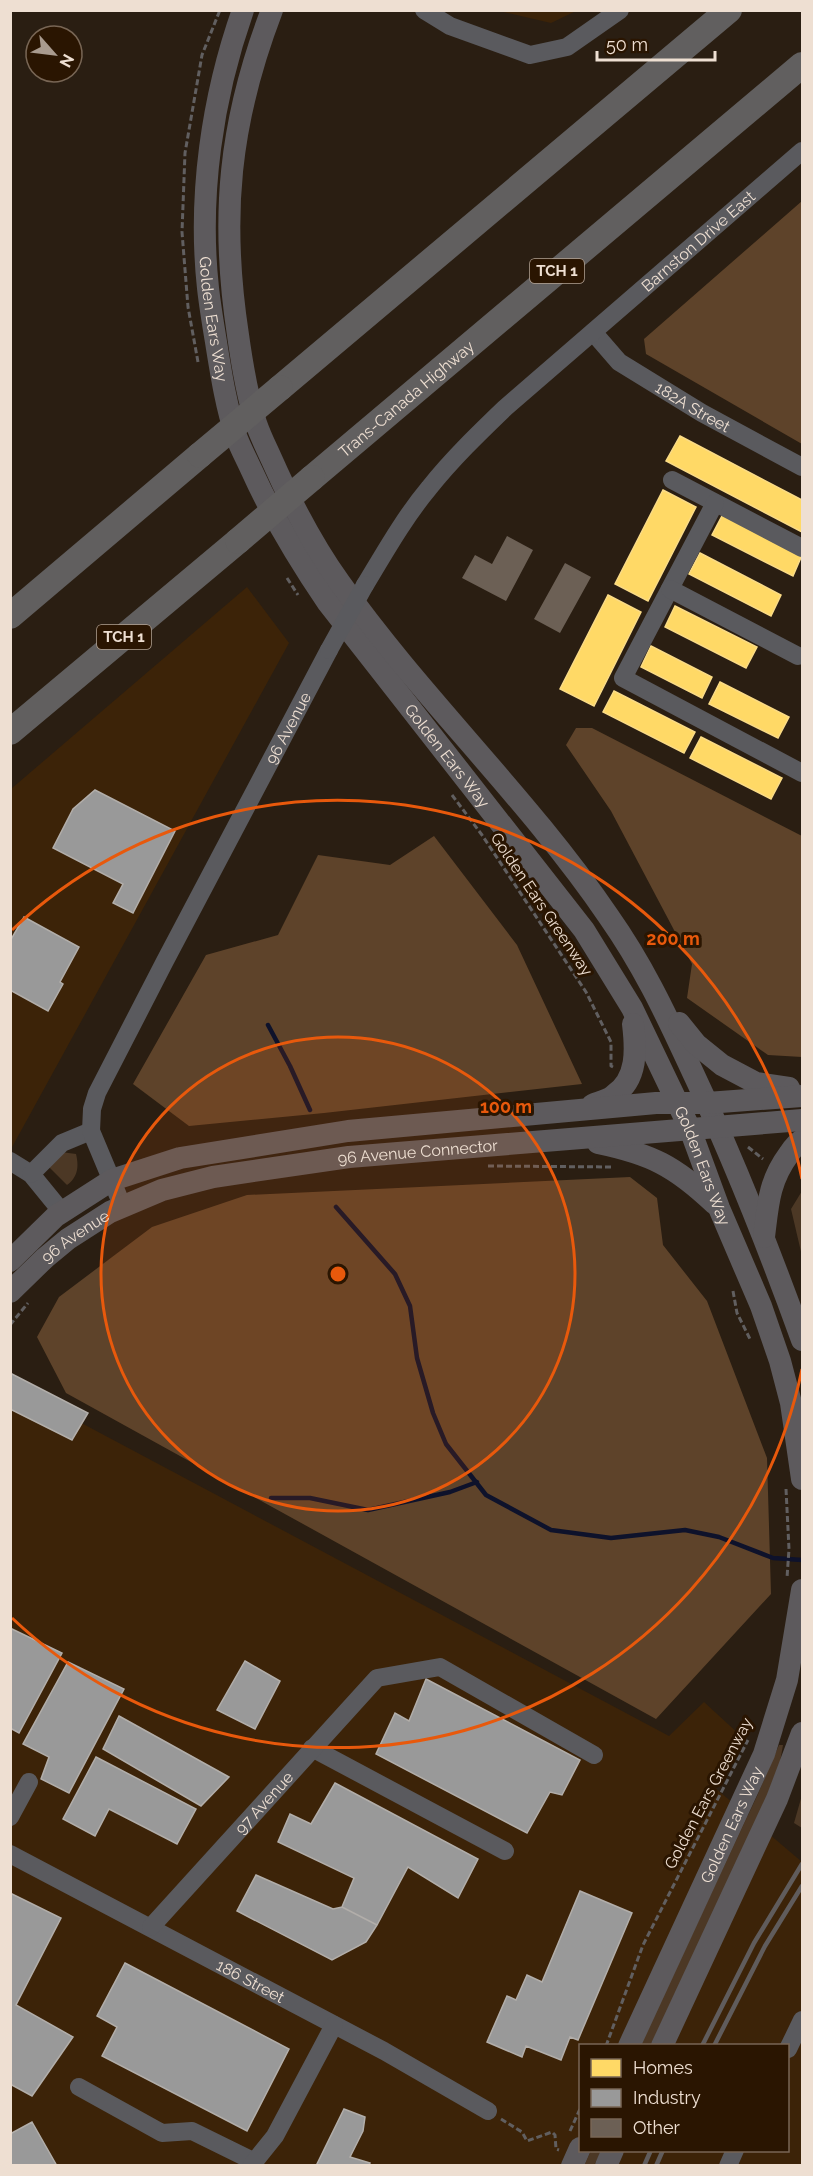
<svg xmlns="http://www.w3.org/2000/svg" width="813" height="2176" font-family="Raleway,sans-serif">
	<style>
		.built { fill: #3c2308; fill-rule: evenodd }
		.green { fill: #4c3825 }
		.forest { fill: #5e432a }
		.homes { fill: #ffd966; stroke: #fadb86; stroke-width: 1.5 }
		.industry { fill: #999; stroke: #b2aeaa; stroke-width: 1.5 }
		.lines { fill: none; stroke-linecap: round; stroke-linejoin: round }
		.stream { stroke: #0e122b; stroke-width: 4.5 }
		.building { fill: #6c6055 }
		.path { stroke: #615f60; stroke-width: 3; stroke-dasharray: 6 3; stroke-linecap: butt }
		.minor { stroke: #5a5a5e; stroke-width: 18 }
		.major { stroke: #5d5a5d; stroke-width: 22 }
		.highway { stroke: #615f5f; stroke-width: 26 }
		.rail { stroke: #605c5c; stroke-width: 4.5 }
		.minor-bridge { stroke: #5a5a5e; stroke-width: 18 }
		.highway-bridge { stroke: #615f5f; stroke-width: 26 }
		.ring { fill: none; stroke: #e8590c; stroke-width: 3 }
		.labels { text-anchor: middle; stroke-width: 6; stroke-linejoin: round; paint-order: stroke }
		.shield { fill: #2a1501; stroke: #b3a293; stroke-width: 1.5 }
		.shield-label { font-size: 15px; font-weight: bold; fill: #eedfd2 }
		.street-label { font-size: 16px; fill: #eedfd2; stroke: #2a1501 }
		.centre { fill: #e8590c; stroke: #2a1501; stroke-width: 3 }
		.ring-label { font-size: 18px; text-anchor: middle; font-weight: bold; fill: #e8590c; stroke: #2a1501; stroke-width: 6; stroke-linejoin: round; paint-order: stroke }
	</style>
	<rect width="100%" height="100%" fill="#2a1e12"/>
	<!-- built -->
	<path class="built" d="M499,11H576L551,23Z
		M247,587L289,643L11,1149V789Z
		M10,1385L669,1736L704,1702L741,1736L714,1787L802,1862V2165H11ZM580,2046H788V2150H580Z"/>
	<!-- green -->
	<path class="green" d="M61,1152L76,1154C79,1166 78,1177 67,1185L48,1166Z
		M802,1191V1256L791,1209Z
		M779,1745H783L780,1762L765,1801L651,2045L640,2046L757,1796Z
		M802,1795V1828L794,1823Z
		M591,2151H602L594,2165L584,2166Z"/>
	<!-- forest -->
	<path class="forest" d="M802,201V444L646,354L644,339Z
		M576,728H592L802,836V1057L768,1055L687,998L692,964L611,811L566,745Z
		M434,836L517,945L582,1084L324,1113L189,1126L133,1084L206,955L278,935L318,855L390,865Z
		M630,1177L657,1198L663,1245L707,1301L767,1458L771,1594L656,1719L66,1393L37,1337L59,1297L152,1227L247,1195Z"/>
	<!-- homes -->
	<path class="homes" d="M680,436L802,500V532L666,461Z
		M663,490L696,507L648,601L615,584Z
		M723,514L802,555L793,576L712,535Z
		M700,553L781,595L771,616L689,574Z
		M608,595L641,612L594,706L560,689Z
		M675,606L757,647L746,668L665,627Z
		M651,646L712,677L702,698L641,667Z
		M720,682L789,717L778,738L709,704Z
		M614,691L695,732L684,753L603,712Z
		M701,737L782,778L771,799L690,758Z"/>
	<!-- industry -->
	<path class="industry" d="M95,790L175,831L133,913L113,903L123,884L53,848L73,809Z
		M24,917L79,947L60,982L63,984L48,1011L10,990V941Z
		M10,1373L88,1413L72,1440L10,1409Z
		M10,1628L62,1653L19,1733L10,1728Z
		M245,1661L280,1681L255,1729L217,1710Z
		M68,1662L124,1689L69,1793L41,1779L49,1757L23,1744Z
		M426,1679L580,1760L562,1795L550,1792L527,1833L376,1754L395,1713L409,1721Z
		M119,1716L229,1777L201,1806L103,1749Z
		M96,1757L196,1809L177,1844L109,1809L95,1836L63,1819Z
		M335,1783L478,1859L458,1898L408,1867L377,1925L342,1907L354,1878L278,1842L290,1814L311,1824Z
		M256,1875L333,1909L342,1907L377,1925L366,1942L332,1960L237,1911Z
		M580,1891L632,1913L578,2040L570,2037L561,2060L526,2046L522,2057L487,2042L507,1996L516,2000L527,1975L542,1982Z
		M10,1893L61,1918L16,2005L73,2037L32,2096L10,2084Z
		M125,1963L289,2049L247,2131L102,2056L117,2027L97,2016Z
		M344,2109L365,2117L363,2131L350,2157L370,2163L369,2166H316Z
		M32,2122L57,2166H10V2134Z"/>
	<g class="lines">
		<!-- stream -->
		<path class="stream" d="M268,1025L290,1066L310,1110
			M336,1207L395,1274L410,1306L417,1358L433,1413L446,1444L486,1495L551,1530L611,1538L685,1530L719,1537L773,1558L802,1560
			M271,1498H310L368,1510L450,1492L477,1482"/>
	</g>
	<!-- building -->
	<path class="building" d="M507,536L533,550L506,601L462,578L475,555L492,564Z
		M565,563L591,577L560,633L534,619Z"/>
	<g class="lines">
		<!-- path -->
		<path class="path" d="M198,362L188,307L182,232L185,153L202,55L220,10
			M287,578L298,595
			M452,795L482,835L586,992L611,1042V1066L613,1067
			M748,1147L763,1159
			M488,1166L613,1167
			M733,1291L737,1313L751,1341
			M10,1325L28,1303
			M786,1489L789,1549L787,1578
			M606,2046L643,1945L748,1740
			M501,2119L522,2132L527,2141L552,2132L555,2135L556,2149L559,2150
			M570,2131L580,2109"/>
		<!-- minor -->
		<g class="minor">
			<path d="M424,10L450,26L530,55L567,47L620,10"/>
			<path id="s1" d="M593,332L619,362L702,413L802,467"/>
			<path d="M672,480L802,548"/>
			<path d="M715,503L623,678L802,773"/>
			<path id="s2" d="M365,585C385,552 404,518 429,488C452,459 479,433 505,408L802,151"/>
			<path d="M670,589L798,656"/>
			<path d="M10,1161L31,1174L62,1212"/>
			<path d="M31,1174L62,1143L91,1131"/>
			<path id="s3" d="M122,1205L91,1131L92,1109L97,1093L165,961L329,650"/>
			<path d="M312,1748L505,1851"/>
			<path d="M10,1817L29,1782"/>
			<path id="s4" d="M10,1854L384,2051L488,2111"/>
			<path id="s5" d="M151,1927L377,1678L440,1667L594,1755"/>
			<path d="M788,2049L802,2020"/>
			<path d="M79,2087L162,2133L192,2131L253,2161"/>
			<path d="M251,2166L275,2136L334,2025"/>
			<path d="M728,2166L735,2150"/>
		</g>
		<!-- major -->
		<g class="major">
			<path id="s6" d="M243,10C212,98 198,196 208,288C210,306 213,324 216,342C221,373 226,406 236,436C240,447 246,458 251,469C273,518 298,559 328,603L584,930L632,1008L690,1129L719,1208L761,1306L780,1361L791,1403L802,1479"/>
			<path d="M272,10C229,122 220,217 238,335C242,364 247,395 256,423C260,435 266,447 271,458C290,501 312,544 340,583C423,700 529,799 609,917C642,964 664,1010 688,1062C731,1153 768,1246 802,1340"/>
			<path d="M679,1023L696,1044L722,1065L756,1083L789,1088"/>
			<path d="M592,1105C599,1102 609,1100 614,1095C638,1079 636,1049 633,1024"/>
			<path d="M598,1143C651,1154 675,1166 715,1204"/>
			<path d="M764,1237C768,1204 769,1181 789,1154C793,1148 797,1143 802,1140"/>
			<path d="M10,1261L56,1216L112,1180L180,1158L348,1131L656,1103H707L802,1096"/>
			<path id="s7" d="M10,1292L45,1258L68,1239L110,1212L162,1190L213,1177L349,1157L802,1120"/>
			<path id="s8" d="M629,2046L764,1754L787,1680L802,1590"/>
			<path d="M662,2046L777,1799L802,1733"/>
			<path d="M572,2166L580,2148"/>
			<path d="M606,2166L613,2150"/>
		</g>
		<!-- highway -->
		<g class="highway">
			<path d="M280,388L729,10"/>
			<path id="s9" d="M312,478L802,65"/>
			<path d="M10,616L200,455"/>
			<path d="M10,732L238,541"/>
		</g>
		<!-- rail -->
		<path class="rail" d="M702,2046L754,1943L802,1864
			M714,2046L765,1946L802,1886
			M644,2166L651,2150
			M656,2166L663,2150"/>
		<!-- minor-bridge -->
		<path class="minor-bridge" d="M329,650L365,585"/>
		<!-- highway-bridge -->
		<path class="highway-bridge" d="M200,455L280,388
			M238,541L312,478"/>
	</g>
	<!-- distance rings -->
	<circle cx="338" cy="1274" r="237" fill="#e8590c" fill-opacity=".12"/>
	<g class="ring">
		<circle cx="338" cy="1274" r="237"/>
		<path d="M802 1369A474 474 0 0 1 12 1618M12 930A474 474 0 0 1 802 1179"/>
	</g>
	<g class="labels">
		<!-- shield labels -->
		<g class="shield">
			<rect x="530" y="259" width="54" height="24" rx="4.5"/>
			<rect x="97" y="625" width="54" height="24" rx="4.5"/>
		</g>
		<g class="shield-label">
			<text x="557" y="276">TCH 1</text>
			<text x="124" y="642">TCH 1</text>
		</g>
		<!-- street labels -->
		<g class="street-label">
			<text dy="6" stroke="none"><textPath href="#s2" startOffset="482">Barnston Drive East</textPath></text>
			<text dy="6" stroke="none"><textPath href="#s6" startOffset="314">Golden Ears Way</textPath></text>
			<text dy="6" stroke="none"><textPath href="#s9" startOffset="123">Trans-Canada Highway</textPath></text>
			<text dy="6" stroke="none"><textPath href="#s1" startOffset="126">182A Street</textPath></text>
			<text dy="6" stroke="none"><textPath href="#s3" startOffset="531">96 Avenue</textPath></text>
			<text dy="6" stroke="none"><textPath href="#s6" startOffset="818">Golden Ears Way</textPath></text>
			<text transform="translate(542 904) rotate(56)" y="6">Golden Ears Greenway</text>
			<text dy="6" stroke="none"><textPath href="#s7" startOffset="444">96 Avenue Connector</textPath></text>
			<text dy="6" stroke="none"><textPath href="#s6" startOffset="1304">Golden Ears Way</textPath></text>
			<text dy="6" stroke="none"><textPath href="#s7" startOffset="86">96 Avenue</textPath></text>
			<text transform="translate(708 1793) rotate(-62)" y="6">Golden Ears Greenway</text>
			<text dy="6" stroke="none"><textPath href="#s5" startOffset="168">97 Avenue</textPath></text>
			<text dy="6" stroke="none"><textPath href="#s8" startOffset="244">Golden Ears Way</textPath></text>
			<text dy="6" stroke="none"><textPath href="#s4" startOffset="272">186 Street</textPath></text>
		</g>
	</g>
	<circle cx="338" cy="1274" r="9" class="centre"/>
	<g class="ring-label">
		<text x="673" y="945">200 m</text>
		<text x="506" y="1113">100 m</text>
	</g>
	<!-- border -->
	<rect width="813" height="2176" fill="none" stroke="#eedfd2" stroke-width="24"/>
	<!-- legend -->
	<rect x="579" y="2044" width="210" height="108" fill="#2a1501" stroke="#786655" stroke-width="1.5"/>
	<rect x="591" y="2059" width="30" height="18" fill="#ffd966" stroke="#786655" stroke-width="1.5"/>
	<text x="633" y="2074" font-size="18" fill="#eedfd2">Homes</text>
	<rect x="591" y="2089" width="30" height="18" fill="#999999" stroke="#786655" stroke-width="1.5"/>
	<text x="633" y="2104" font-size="18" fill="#eedfd2">Industry</text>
	<rect x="591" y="2119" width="30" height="18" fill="#6c6055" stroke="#786655" stroke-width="1.5"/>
	<text x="633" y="2134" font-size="18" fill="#eedfd2">Other</text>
	<!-- north arrow -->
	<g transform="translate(54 54) rotate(118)"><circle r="28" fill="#2a1501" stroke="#786655" stroke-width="1.5"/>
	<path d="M0-4.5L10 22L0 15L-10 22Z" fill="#a99b8f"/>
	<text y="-9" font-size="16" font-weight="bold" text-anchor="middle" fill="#eedfd2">N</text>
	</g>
	<!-- scale -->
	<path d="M597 51v9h118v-9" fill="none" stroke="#eedfd2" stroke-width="3"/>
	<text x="606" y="51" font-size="18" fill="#eedfd2" stroke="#2a1501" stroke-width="4.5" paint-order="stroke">50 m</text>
</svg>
